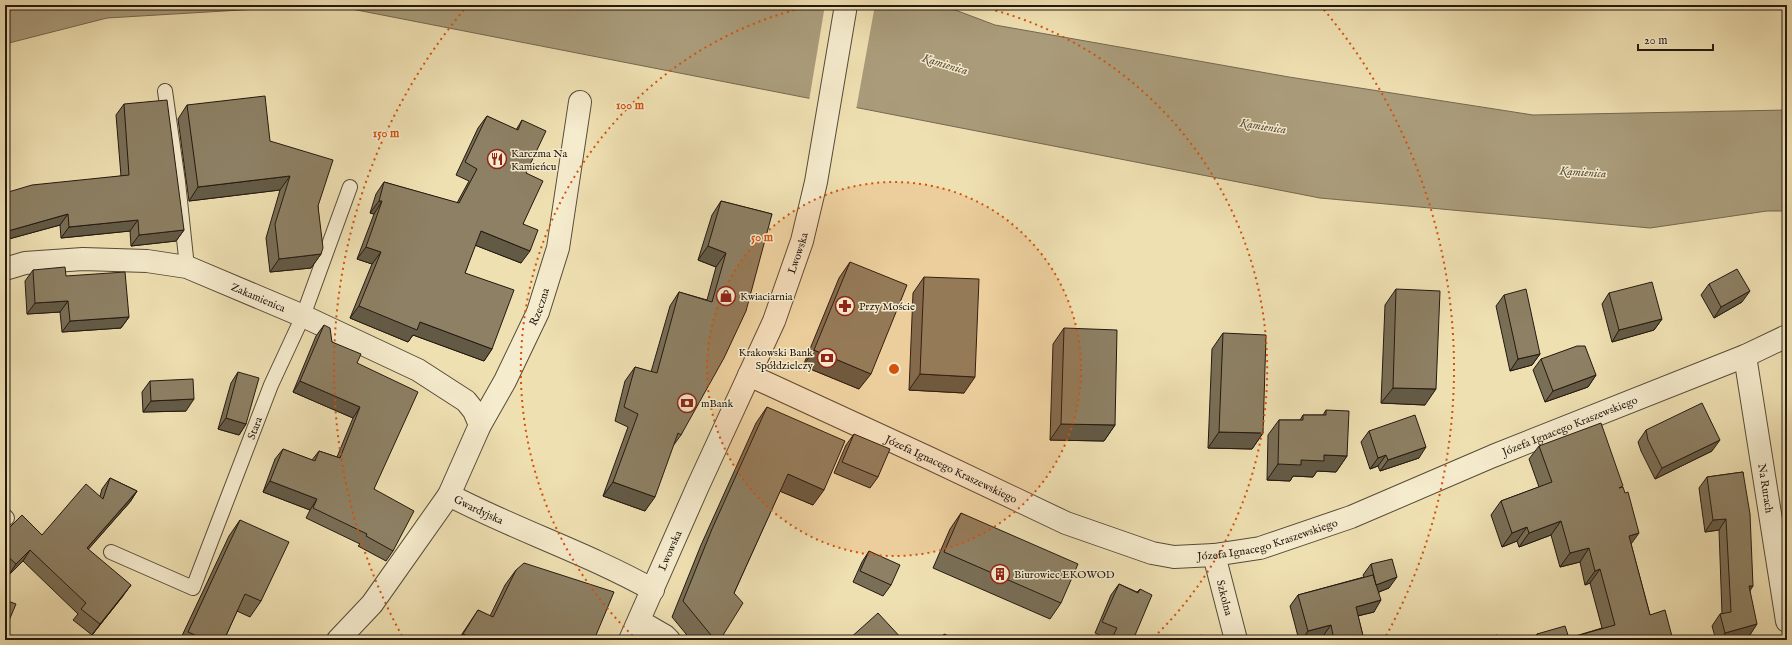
<svg xmlns="http://www.w3.org/2000/svg" width="1792" height="645" font-family="'IM FELL English',serif">
	<style>
		.water { fill: #aa9c7b; stroke: #746850 }
		.pier { fill: #efe0b2 }
		.lines { fill: none; stroke-linecap: round; stroke-linejoin: round }
		.service-casing { stroke: #564b38; stroke-width: 16 }
		.minor-casing { stroke: #564b38; stroke-width: 24 }
		.tertiary-casing { stroke: #564b38; stroke-width: 24 }
		.service { stroke: #f5ebcd; stroke-width: 14 }
		.minor { stroke: #f5ebcd; stroke-width: 22 }
		.tertiary { stroke: #f5ebcd; stroke-width: 22 }
		.wall { fill: #796e56; stroke: #231910 }
		.shaded-wall { fill: #635a46; stroke: #231910 }
		.building { fill: #8d8064; stroke: #231910 }
		.ring { fill: none; stroke: #d4530c; stroke-width: 2; stroke-dasharray: 2 4 }
		.labels { text-anchor: middle; stroke-width: 3; stroke-linejoin: round; paint-order: stroke }
		.poi-label { font-size: 11px; fill: #231910; stroke: #f5ebcd; text-anchor: start }
		.street-label { font-size: 11px; fill: #231910; stroke: #f5ebcd }
		.water-label { font-size: 12px; font-style: italic; fill: #594d3b; stroke: #f5ebcd }
		.centre { fill: #d4530c; stroke: #f5ebcd; stroke-width: 2 }
		.ring-label { font-size: 12px; text-anchor: middle; font-weight: bold; fill: #d4530c; stroke: #f5ebcd; stroke-width: 3; stroke-linejoin: round; paint-order: stroke }
	</style>
	<rect width="100%" height="100%" fill="#efe0b2"/>
	<filter id="stains"><feTurbulence type="fractalNoise" baseFrequency=".005" numOctaves="4"/><feColorMatrix values="0 0 0 0 .2 0 0 0 0 .09 0 0 0 0 .02 0 0 0 .5 -.17"/></filter>
	<radialGradient id="worn" r=".72"><stop offset=".6" stop-color="#630" stop-opacity="0"/><stop offset="1" stop-color="#630" stop-opacity=".3"/></radialGradient>
	<!-- water -->
	<path class="water" d="M5,5H325L107,18L5,44Z
		M331,5H942L995,25L1289,77L1533,115L1787,110V211H1767L1650,228L1320,198Z"/>
	<!-- pier -->
	<path class="pier" d="M825,5H875L856,110L809,101Z"/>
	<g class="lines">
		<!-- service casing -->
		<g class="service-casing">
			<g id="service">
				<path d="M165,91L178,182L187,267"/>
				<path d="M5,516L7,518"/>
				<path id="s1" d="M111,552L193,588L271,385L303,316L350,187"/>
			</g>
		</g>
		<!-- minor casing -->
		<g class="minor-casing">
			<g id="minor">
				<path id="s2" d="M5,269L25,263L83,259L147,261L187,267L303,316L418,370L466,401L474,411L480,425"/>
				<path id="s3" d="M1745,356L1787,621"/>
				<path id="s4" d="M749,375L929,458L1066,523L1152,553L1174,557L1214,555L1260,548L1351,517L1493,456L1745,356L1787,336"/>
				<path id="s5" d="M449,495L480,425L505,381L538,312L558,248L580,102"/>
				<path id="s6" d="M1214,555L1236,640"/>
				<path d="M639,621L665,636L669,640"/>
				<path id="s7" d="M338,640L372,604L449,495C516,530 587,553 653,590"/>
			</g>
		</g>
		<!-- tertiary casing -->
		<g class="tertiary-casing">
			<g id="tertiary">
				<path id="s8" d="M630,640L698,486L774,321L802,241L816,182L846,5"/>
			</g>
		</g>
		<!-- service -->
		<use href="#service" class="service"/>
		<!-- minor -->
		<use href="#minor" class="minor"/>
		<!-- tertiary -->
		<use href="#tertiary" class="tertiary"/>
	</g>
	<!-- wall -->
	<path class="wall" d="M124,104L184,230L176,241L131,246L130,231L61,238L60,225L5,240V193L121,176L116,115Z
		M187,105L270,141L318,206L321,254L311,268L270,272L266,238L280,190L189,201L178,119Z
		M487,116L516,130L522,120L526,173L521,263L475,245L465,273L492,349L484,361L413,335L408,342L350,318L372,264L357,259L374,214L370,213L376,194L384,182L457,203L469,181L456,175L478,128Z
		M721,201L772,214L681,435L673,446L645,511L603,496L628,427L615,421L625,381L635,367L651,372L670,306L679,292L707,300L716,267L698,260L712,215Z
		M850,262L859,389L803,366L839,278Z
		M33,270L66,276L129,317L121,328L62,332L60,312L27,314L25,281Z
		M924,277L964,393L909,390L913,293Z
		M1709,284L1742,302L1714,318L1701,295Z
		M1396,289L1425,405L1381,403L1385,305Z
		M1609,293L1662,319L1654,330L1612,342L1602,304Z
		M1504,295L1540,354L1532,365L1510,371L1496,306Z
		M324,325L332,342L357,363L374,489L393,551L386,561L358,546L360,544L306,518L310,510L263,492L275,459L283,449L312,460L319,451L337,457L353,418L293,392L316,336Z
		M1064,328L1115,425L1104,441L1050,440L1053,344Z
		M1223,333L1263,433L1252,449L1208,448L1212,349Z
		M1541,359L1596,375L1588,387L1545,402L1533,370Z
		M238,372L246,424L239,435L218,429L231,383Z
		M150,381L186,411L143,412L142,392Z
		M767,407L813,505L780,491L734,593L720,640H691L672,617L701,545L756,423Z
		M1326,410L1347,456L1336,472L1317,471L1313,477L1293,476L1290,481L1267,480L1268,435L1279,420H1300L1303,415H1323Z
		M1646,430L1712,451L1655,479L1641,451L1638,442Z
		M1369,431L1419,458L1380,471L1378,466L1370,469L1361,442Z
		M854,434L878,477L870,488L834,473L846,445Z
		M1539,446L1622,487L1631,544L1650,615L1673,640H1533L1537,634L1569,638L1602,628L1590,583L1585,585L1580,562L1560,567L1551,535L1519,547L1517,541L1502,547L1491,515L1501,501L1539,487L1529,459Z
		M1743,472L1750,591V635L1733,640H1716L1712,626L1720,614H1722L1719,530L1705,532L1699,488L1707,477Z
		M110,478L137,491L130,502L88,549L123,596L92,635L73,620L78,614L23,561L8,576L5,573V532L42,535L100,496L102,489Z
		M961,513L1061,603L1050,619L933,568L950,529Z
		M240,520L261,601L250,617L237,611L224,640H180L229,536Z
		M869,551L891,585L883,596L853,582L862,562Z
		M1371,564L1389,588L1379,592L1374,612L1358,616L1364,640H1324L1323,636L1309,640H1299L1290,606L1298,595L1364,577L1363,575Z
		M516,570L594,640H458L478,610L490,616L505,585Z
		M1119,584L1137,592L1140,589L1133,640H1109L1095,633L1111,595Z"/>
	<!-- shaded-wall -->
	<path class="shaded-wall" d="M290,176L280,190L189,201L198,187Z
		M379,201H382L374,214L370,213Z
		M68,214L60,225L5,240V235L8,231Z
		M138,220L130,231L61,238L69,227Z
		M184,230L176,241L131,246L139,235Z
		M481,231L530,251L521,263L472,244Z
		M708,246L726,253L716,267L698,260Z
		M366,247L381,252L372,264L357,259Z
		M321,254L311,268L270,272L279,259Z
		M1750,291L1742,302L1714,318L1721,307Z
		M68,301L60,312L27,314L35,303Z
		M359,306L420,322L492,349L484,361L413,335L408,342L350,318Z
		M129,317L121,328L62,332L70,321Z
		M1662,319L1654,330L1612,342L1619,330Z
		M814,350L871,374L859,389L803,366Z
		M1540,354L1532,365L1510,371L1518,359Z
		M920,374L975,377L964,393L909,390Z
		M1596,375L1588,387L1545,402L1553,391Z
		M300,381L360,407L353,418L293,392Z
		M1393,388L1436,389L1425,405L1381,403Z
		M194,399L186,411L143,412L151,401Z
		M226,418L246,424L239,435L218,429Z
		M1061,424L1115,425L1104,441L1050,440Z
		M1219,432L1263,433L1252,449L1208,448Z
		M1720,440L1712,451L1655,479L1662,468Z
		M1426,447L1419,458L1380,471L1388,460Z
		M1324,455L1347,456L1336,472L1317,471L1313,477L1293,476L1290,481L1267,480L1278,464Z
		M1386,455L1378,466L1370,469L1378,458Z
		M788,474L824,490L813,505L777,490Z
		M270,481L317,499L310,510L263,492Z
		M613,482L655,497L645,511L603,496Z
		M137,491L130,502L79,560L87,548Z
		M1726,519L1719,530L1705,532L1713,520Z
		M1561,521L1551,535L1519,547L1529,533Z
		M1527,527L1517,541L1502,547L1512,533Z
		M1639,533L1629,547V536Z
		M1589,548L1580,562L1560,567L1570,553Z
		M30,550L23,561L8,576L16,564Z
		M1600,569L1590,583L1585,585L1595,571Z
		M1397,577L1389,588L1368,596L1376,585Z
		M131,585L123,596L92,635L100,624Z
		M1749,586H1753L1746,597Z
		M1381,600L1374,612L1348,618L1356,607Z
		M1757,624L1750,635L1733,640H1720L1725,633Z
		M1331,625L1323,636L1309,640H1302L1308,631Z
		M463,634L478,640H459Z"/>
	<!-- building -->
	<path class="building" d="M265,96L270,141L333,160L318,206L323,248L321,254L279,259L275,224L290,176L198,187L187,105Z
		M167,100L184,230L139,235L138,220L69,227L68,214L8,231L5,219V193L32,185L129,175L124,104Z
		M487,116L518,130L522,120L546,131L526,173L543,181L523,224L538,230L530,251L481,231L465,273L514,290L492,349L420,322L417,330L359,306L381,252L366,247L382,201H379L384,182L459,203L477,169L465,162Z
		M721,201L772,214L746,311L724,358L681,435L678,433L655,497L613,482L638,414L624,407L635,367L657,373L679,292L712,302L726,253L708,246Z
		M850,262L907,285L871,374L814,350Z
		M65,267L66,276L125,272L129,317L70,321L68,301L35,303L33,270Z
		M1737,269L1750,291L1721,307L1709,284Z
		M924,277L979,279L975,377L920,374Z
		M1652,282L1662,319L1619,330L1609,293Z
		M1396,289L1440,291L1436,389L1393,388Z
		M1526,289L1540,354L1518,359L1504,295Z
		M324,325L330,328L332,342L361,354L357,363L418,392L374,489L414,511L393,551L366,536L367,534L313,508L317,499L270,481L283,449L315,461L319,451L340,458L360,407L300,381Z
		M1064,328L1117,330L1115,425L1061,424Z
		M1223,333L1266,335L1263,433L1219,432Z
		M1577,346H1585L1596,375L1553,391L1541,359Z
		M238,372L259,378L246,424L226,418Z
		M193,379L194,399L151,401L150,381Z
		M1702,403L1720,440L1662,468L1648,440L1646,430Z
		M767,407L845,441L824,490L788,474L734,593L743,603L720,640H715L683,601L712,529Z
		M1326,410L1349,411L1347,456L1324,455V461L1301,460V465L1278,464L1279,420H1303V415H1326Z
		M1415,415L1426,447L1388,460L1386,455L1378,458L1369,431Z
		M1601,423L1623,486L1619,488L1623,487L1625,493L1628,492L1639,533L1629,536L1650,615L1665,610L1673,640H1539L1537,634L1565,626L1569,638L1615,625L1600,569L1595,571L1589,548L1570,553L1561,521L1529,533L1527,527L1512,533L1501,501L1552,482L1539,446Z
		M854,434L890,449L878,477L842,462Z
		M1743,472L1750,514L1753,586H1749L1757,624L1725,633L1720,614L1731,612L1726,519L1713,520L1707,477Z
		M110,478L137,491L87,548L131,585L100,624L81,609L86,603L30,550L16,564L5,554V532L22,515L42,535L86,484L103,499Z
		M961,513L1078,564L1061,603L944,552Z
		M240,520L289,542L261,601L245,594L224,640H206L188,632Z
		M869,551L900,565L891,585L860,571Z
		M1392,559L1397,577L1376,585L1371,564Z
		M524,563L614,592L594,640H478L463,634L478,610L493,617L516,570Z
		M1373,575L1381,600L1356,607L1364,640H1334L1331,625L1308,631L1298,595Z
		M1119,584L1138,593L1140,589L1152,595L1133,640H1111L1117,628L1102,622Z
		M5,600L16,604L5,630Z
		M878,613L903,640H848Z
		M944,634L958,640H941Z
		M1202,635L1204,640H1185Z
		M1497,635L1498,640H1478Z
		M91,637L95,640H89Z"/>
	<!-- distance rings -->
	<circle cx="894" cy="369" r="187" fill="#d4530c" fill-opacity=".12"/>
	<g class="ring">
		<circle cx="894" cy="369" r="187"/>
		<path d="M637 640A373 373 0 0 1 810 6M978 6A373 373 0 0 1 1151 640"/>
		<path d="M402 636A560 560 0 0 1 468 5M1320 5A560 560 0 0 1 1386 636"/>
	</g>
	<!-- icons -->
	<defs>
		<g id="restaurant-ring" transform="scale(1)"><circle r="9.5" fill="#f5ebcd" stroke="#8f2418" stroke-width="1.5"/><path d="M-5-6h1v4h1v-4h1v4h1v-4h1v5L-1.5 .5V6h-2V.5L-5-1ZM5-6V6H3V1.5H1.5Q1.5-4 5-6Z" fill="#8f2418"/></g>
		<g id="shop-ring" transform="scale(1)"><circle r="9.5" fill="#f5ebcd" stroke="#8f2418" stroke-width="1.5"/><path d="M-5-2.5h2.3a2.7 3.5 0 0 1 5.4 0H5L5.5 6h-11ZM-1.5-2.5h3a1.5 2.3 0 0 0-3 0Z" fill="#8f2418"/></g>
		<g id="pharmacy-ring" transform="scale(1)"><circle r="9.5" fill="#f5ebcd" stroke="#8f2418" stroke-width="1.5"/><path d="M-2-6h4v4h4v4h-4v4h-4v-4h-4v-4h4Z" fill="#8f2418"/></g>
		<g id="bank-ring" transform="scale(1)"><circle r="9.5" fill="#f5ebcd" stroke="#8f2418" stroke-width="1.5"/><path d="M-6-4H6V4H-6ZM0-2.3a2.3 2.3 0 1 0 0 4.6a2.3 2.3 0 1 0 0-4.6Z" fill="#8f2418"/></g>
		<g id="building-ring" transform="scale(1)"><circle r="9.5" fill="#f5ebcd" stroke="#8f2418" stroke-width="1.5"/><path d="M-4-6H4V6H1V3H-1V6H-4ZM-2.5-4.3h1.7v1.8h-1.7ZM.8-4.3h1.7v1.8H.8ZM-2.5-1h1.7V.8h-1.7ZM.8-1h1.7V.8H.8Z" fill="#8f2418"/></g>
	</defs>
	<g fill-rule="evenodd">
		<use href="#restaurant-ring" x="497" y="159"/>
		<use href="#shop-ring" x="726" y="296"/>
		<use href="#pharmacy-ring" x="845" y="306"/>
		<use href="#bank-ring" x="827" y="358"/>
		<use href="#bank-ring" x="687" y="403"/>
		<use href="#building-ring" x="1000" y="574"/>
	</g>
	<g class="labels">
		<!-- poi labels -->
		<g class="poi-label">
			<text x="511" y="157">Karczma Na<tspan x="511" dy="13">Kamieńcu</tspan></text>
			<text x="740" y="300">Kwiaciarnia</text>
			<text x="859" y="310">Przy Moście</text>
			<text x="813" y="356" text-anchor="end">Krakowski Bank<tspan x="813" dy="13">Spółdzielczy</tspan></text>
			<text x="701" y="407">mBank</text>
			<text x="1014" y="578">Biurowiec EKOWOD</text>
		</g>
		<!-- street labels -->
		<g class="street-label">
			<text dy="4" stroke="none"><textPath href="#s8" startOffset="422">Lwowska</textPath></text>
			<text dy="4" stroke="none"><textPath href="#s2" startOffset="261">Zakamienica</textPath></text>
			<text dy="4" stroke="none"><textPath href="#s5" startOffset="209">Rzeczna</textPath></text>
			<text dy="4" stroke="none"><textPath href="#s4" startOffset="883">Józefa Ignacego Kraszewskiego</textPath></text>
			<text dy="4" stroke="none"><textPath href="#s1" startOffset="261">Stara</textPath></text>
			<text dy="4" stroke="none"><textPath href="#s4" startOffset="223">Józefa Ignacego Kraszewskiego</textPath></text>
			<text dy="4" stroke="none"><textPath href="#s3" startOffset="134">Na Rurach</textPath></text>
			<text dy="4" stroke="none"><textPath href="#s7" startOffset="216">Gwardyjska</textPath></text>
			<text dy="4" stroke="none"><textPath href="#s4" startOffset="559">Józefa Ignacego Kraszewskiego</textPath></text>
			<text dy="4" stroke="none"><textPath href="#s8" startOffset="98">Lwowska</textPath></text>
			<text dy="4" stroke="none"><textPath href="#s6" startOffset="44">Szkolna</textPath></text>
		</g>
		<!-- water labels -->
		<g class="water-label">
			<text transform="translate(945 64) rotate(17)" y="4">Kamienica</text>
			<text transform="translate(1263 126) rotate(9)" y="4">Kamienica</text>
			<text transform="translate(1583 172) rotate(4)" y="4">Kamienica</text>
		</g>
	</g>
	<circle cx="894" cy="369" r="6" class="centre"/>
	<g class="ring-label">
		<text x="630" y="109">100 m</text>
		<text x="386" y="137">150 m</text>
		<text x="762" y="241">50 m</text>
	</g>
	<!-- margin -->
	<rect width="1792" height="645" fill="none" stroke="#efe0b2" stroke-width="20"/>
	<rect x="6" y="6" width="1780" height="633" fill="none" stroke="#231910" stroke-width="2"/>
	<rect x="10" y="10" width="1772" height="625" fill="none" stroke="#231910"/>
	<!-- scale -->
	<path d="M1638 44v6h75v-6" fill="none" stroke="#231910" stroke-width="2"/>
	<text x="1644" y="44" font-size="12" fill="#231910" stroke="#f5ebcd" stroke-width="3" paint-order="stroke">20 m</text>
	<rect width="100%" height="100%" filter="url(#stains)"/>
	<rect width="100%" height="100%" fill="url(#worn)"/>
</svg>
